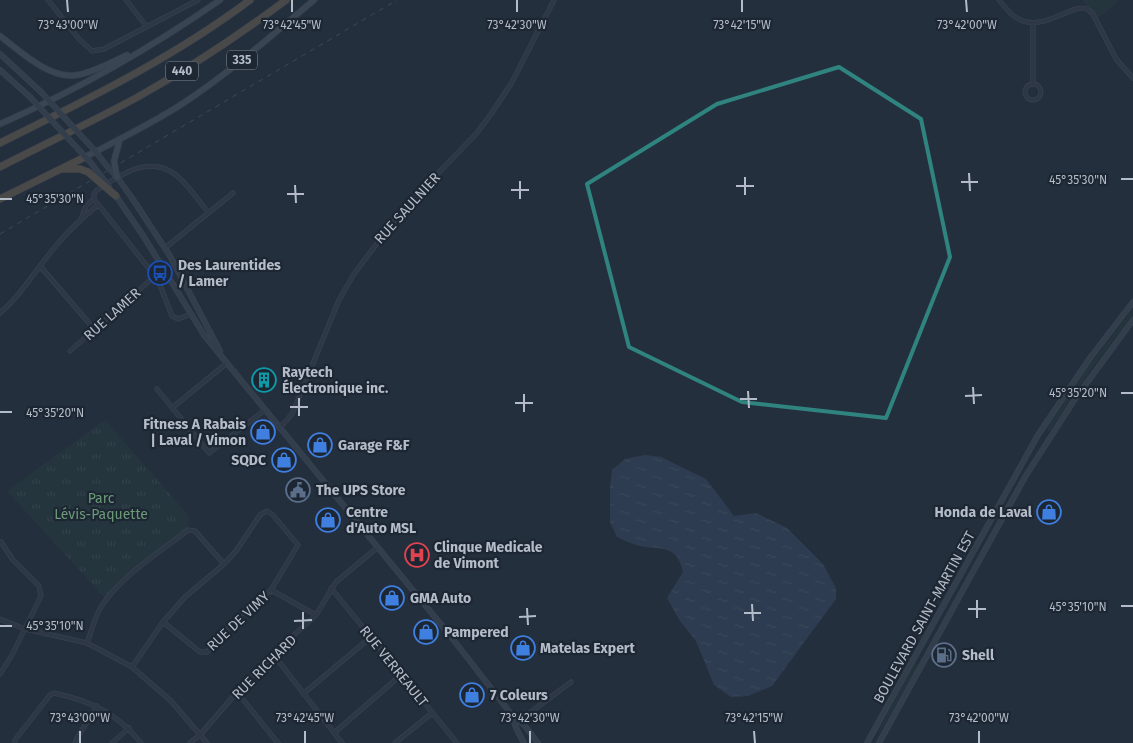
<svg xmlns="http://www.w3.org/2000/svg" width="1133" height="743" font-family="'Fira Sans',sans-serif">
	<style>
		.grass { fill: #263c3f }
		.park { fill: url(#park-tufts) }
		.water { fill: url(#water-ripples) }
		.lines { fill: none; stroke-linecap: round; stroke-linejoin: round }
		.minor-casing { stroke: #565f6c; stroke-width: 5 }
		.secondary-casing { stroke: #565f6c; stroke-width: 6 }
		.primary-casing { stroke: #414a57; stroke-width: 7 }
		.motorway-casing { stroke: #434c59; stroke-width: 8 }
		.minor { stroke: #38414e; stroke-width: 4 }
		.secondary { stroke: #465061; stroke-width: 5 }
		.primary { stroke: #56606e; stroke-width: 5.5 }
		.motorway { stroke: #746855; stroke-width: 7 }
		.rail { stroke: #5a6575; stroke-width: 1; stroke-dasharray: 5 5; stroke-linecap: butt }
		.secondary-bridge-casing { stroke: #565f6c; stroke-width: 6; stroke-linecap: butt }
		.primary-bridge-casing { stroke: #414a57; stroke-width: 7; stroke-linecap: butt }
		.motorway-bridge-casing { stroke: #434c59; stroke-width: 8; stroke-linecap: butt }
		.secondary-bridge { stroke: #465061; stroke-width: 5 }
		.primary-bridge { stroke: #56606e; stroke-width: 5.5 }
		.motorway-bridge { stroke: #746855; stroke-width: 7 }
		.marked { fill: none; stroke: #308480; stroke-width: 4; stroke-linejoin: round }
		.ticks { fill: none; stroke: #b4bcc9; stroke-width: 2 }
		.labels { text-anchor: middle; stroke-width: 4.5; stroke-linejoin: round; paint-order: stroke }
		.shield { fill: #1d2633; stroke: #878f9c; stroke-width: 1 }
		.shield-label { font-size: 12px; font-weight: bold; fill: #b4bcc9 }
		.street-label { font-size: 14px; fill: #b4bcc9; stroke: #1d2633 }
		.poi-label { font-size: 14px; font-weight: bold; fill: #b4bcc9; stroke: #1d2633; text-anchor: start }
		.park-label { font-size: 14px; fill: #6b9a76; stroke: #1d2633 }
		.ticks-label { font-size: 12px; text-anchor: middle; fill: #b4bcc9; stroke: #1d2633; stroke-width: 4.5; stroke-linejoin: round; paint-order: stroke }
	</style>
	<defs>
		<pattern id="park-tufts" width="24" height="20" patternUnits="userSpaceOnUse" patternTransform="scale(1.25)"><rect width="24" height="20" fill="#263c3f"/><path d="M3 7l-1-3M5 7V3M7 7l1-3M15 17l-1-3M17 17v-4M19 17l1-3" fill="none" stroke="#435659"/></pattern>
		<pattern id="water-ripples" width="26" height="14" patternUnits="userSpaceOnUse" patternTransform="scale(1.25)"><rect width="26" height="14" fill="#394c67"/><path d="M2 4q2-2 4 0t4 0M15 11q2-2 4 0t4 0" fill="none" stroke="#53647b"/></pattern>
	</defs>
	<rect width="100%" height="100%" fill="#242f3e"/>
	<!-- grass -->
	<path class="grass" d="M1082,0H1120L1097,19Z
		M1133,309V314L1095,364L1049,432L1047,429L1085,371Z
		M915,664H917L918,666L880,732L879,730Z"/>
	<!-- park -->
	<path class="park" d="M105,420L189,516L188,530L113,591L106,599L7,491Z"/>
	<!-- water -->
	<path class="water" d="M645,455L661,457L706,479L734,516L756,513L787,528L823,564L836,588V599L772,686L748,696L731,697L714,685L696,641L680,621L667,598L683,572C677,542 658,551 636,545C630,543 623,540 617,537L610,522V487L612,470L625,459Z"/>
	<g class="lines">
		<!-- minor casing -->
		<g class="minor-casing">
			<path id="minor" d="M48,0L79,39L92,51L104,49L198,0
				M126,0L147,27
				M999,0C1004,6 1009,13 1015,17C1042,35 1070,3 1087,9C1088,10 1092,13 1093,14L1116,59L1133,78
				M1033,84V23
				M1025 92a8 8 0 1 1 16 0a8 8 0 1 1-16 0Z
				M94,199L158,280L172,316L178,319L191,314
				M81,219L86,206L94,199V194L97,190C120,175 149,154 176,175C189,185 198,201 209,213
				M165,248L233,193
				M40,266L95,330
				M0,313C21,295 36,270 54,248C67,232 82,218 98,205
				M70,351L155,276
				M157,389L209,453L265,410
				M172,408L227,363
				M279,428L288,419L293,412L339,300L354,274L399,214L476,134L491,114L511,84L554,0
				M331,588L457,743
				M271,590L316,615
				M0,619L25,629L87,643L132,667L171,701L207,743
				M87,643C92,631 95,614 103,604C122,576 161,551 188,530L195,531L224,564
				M273,654L342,743
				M132,667L163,622L185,597L224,564L236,551L260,515L267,511L273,515L298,545L271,590L237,618L207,652H200L163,622
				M0,674L12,655L41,596L39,586L13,560L1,542
				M237,692L278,743
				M303,694L371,637
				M519,721L571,682
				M334,733L401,675
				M15,743V740L50,695L54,693C91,701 117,713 141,743
				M75,743L77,738L97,706
				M112,743L129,728
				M190,743L200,735L237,692L273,654L316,615L336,582L378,547
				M395,743L432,713"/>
		</g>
		<!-- secondary casing -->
		<g class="secondary-casing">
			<path id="secondary" d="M0,54L41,92
				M0,70L30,97
				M96,152L106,165
				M116,196L144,237L204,335L452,638L511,714L525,726L538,743
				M132,198L170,256L220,351
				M511,715L518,732L524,743
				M867,743L1038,435L1090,358L1133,302
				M879,743L1025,477L1075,399L1133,320"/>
		</g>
		<!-- primary casing -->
		<g class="primary-casing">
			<path id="primary" d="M0,36C20,51 50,80 77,75C94,72 112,62 127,55
				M0,124C77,90 151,48 220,0
				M85,157C118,140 151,124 182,104C229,73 271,36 314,0
				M114,161L120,139"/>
		</g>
		<!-- motorway casing -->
		<g class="motorway-casing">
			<path id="motorway" d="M0,143C86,100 173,58 250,0
				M0,167C45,144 91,122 136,98C188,69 238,36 286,0
				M62,169H80L88,172
				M0,199L85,157"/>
		</g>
		<!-- minor -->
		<use href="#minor" class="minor"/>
		<!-- secondary -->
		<use href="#secondary" class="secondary"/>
		<!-- primary -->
		<use href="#primary" class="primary"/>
		<!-- motorway -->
		<use href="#motorway" class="motorway"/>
		<!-- rail -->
		<path class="rail" d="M0,234L397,0"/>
		<!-- secondary-bridge casing -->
		<g class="secondary-bridge-casing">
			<path id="secondary-bridge" d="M41,92L96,152
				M30,97L91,163L110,188
				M106,165L117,177L132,198"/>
		</g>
		<!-- primary-bridge casing -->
		<g class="primary-bridge-casing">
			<path id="primary-bridge" d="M114,161L117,177"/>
		</g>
		<!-- motorway-bridge casing -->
		<g class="motorway-bridge-casing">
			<path id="motorway-bridge" d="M88,172L116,196"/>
		</g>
		<!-- secondary-bridge -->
		<use href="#secondary-bridge" class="secondary-bridge"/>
		<!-- primary-bridge -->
		<use href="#primary-bridge" class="primary-bridge"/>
		<!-- motorway-bridge -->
		<use href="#motorway-bridge" class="motorway-bridge"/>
	</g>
	<!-- marked area -->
	<path d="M0 0H1133V743H0ZM839,67L921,119L950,257L886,418L742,402L629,347L587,184L717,104Z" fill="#242f3e" fill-opacity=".55" fill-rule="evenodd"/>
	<path class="marked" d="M839,67L921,119L950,257L886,418L742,402L629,347L587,184L717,104Z"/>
	<!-- ticks -->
	<path class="ticks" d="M67,0L68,12M292,0V12M517,0V12M742,0V12M966,0L967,12M969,173L970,191M745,177V195M1121,179H1133M520,181V199M961,182H978M295,185L296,203M736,186H754M511,190H529M287,194H304M0,199H12M973,387L974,404M748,391L749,408M1121,393H1133M524,394V412M965,396L982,395M299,398V416M740,399H757M515,403H533M290,407H308M0,412H12M977,600V618M752,604L753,621M1121,606H1133M527,608L528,625M968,609H986M303,612V629M744,613H761M519,617L536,616M294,621L312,620M0,626H12M80,731V743M305,731V743M530,731V743M754,731L755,743M979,731V743"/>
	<!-- icons -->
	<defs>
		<g id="bus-ring" transform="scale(1.25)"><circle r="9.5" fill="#1d2633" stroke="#1a4fb4" stroke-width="1.5"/><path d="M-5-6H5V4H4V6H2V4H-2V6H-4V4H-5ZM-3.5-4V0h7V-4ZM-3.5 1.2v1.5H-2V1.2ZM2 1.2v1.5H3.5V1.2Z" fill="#1a4fb4"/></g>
		<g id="building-ring" transform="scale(1.25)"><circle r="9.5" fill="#1d2633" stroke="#0f9aa8" stroke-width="1.5"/><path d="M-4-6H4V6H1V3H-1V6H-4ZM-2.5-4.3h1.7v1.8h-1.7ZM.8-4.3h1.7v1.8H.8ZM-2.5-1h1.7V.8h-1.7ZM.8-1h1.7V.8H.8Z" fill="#0f9aa8"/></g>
		<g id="shop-ring" transform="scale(1.25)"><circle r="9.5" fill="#1d2633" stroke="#3f7fe0" stroke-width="1.5"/><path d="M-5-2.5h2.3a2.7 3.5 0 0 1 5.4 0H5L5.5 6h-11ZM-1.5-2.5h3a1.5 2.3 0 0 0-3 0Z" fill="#3f7fe0"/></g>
		<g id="civic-ring" transform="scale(1.25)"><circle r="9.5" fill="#1d2633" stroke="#5c6f8a" stroke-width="1.5"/><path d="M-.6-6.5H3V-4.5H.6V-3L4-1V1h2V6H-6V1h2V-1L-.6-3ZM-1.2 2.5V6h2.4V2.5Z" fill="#5c6f8a"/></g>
		<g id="hospital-ring" transform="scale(1.25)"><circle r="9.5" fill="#1d2633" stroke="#e0444e" stroke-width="1.5"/><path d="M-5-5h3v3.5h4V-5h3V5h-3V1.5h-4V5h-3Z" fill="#e0444e"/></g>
		<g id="fuel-ring" transform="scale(1.25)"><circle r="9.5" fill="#1d2633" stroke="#5c6f8a" stroke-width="1.5"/><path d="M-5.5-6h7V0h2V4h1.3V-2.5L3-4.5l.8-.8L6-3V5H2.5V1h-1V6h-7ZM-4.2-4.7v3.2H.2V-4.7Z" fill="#5c6f8a"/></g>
	</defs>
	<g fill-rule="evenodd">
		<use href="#bus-ring" x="160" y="273"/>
		<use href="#building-ring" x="264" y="380"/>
		<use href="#shop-ring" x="263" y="432"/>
		<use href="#shop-ring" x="320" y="445"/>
		<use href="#shop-ring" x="284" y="460"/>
		<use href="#civic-ring" x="298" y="490"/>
		<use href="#shop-ring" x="1049" y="512"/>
		<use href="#shop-ring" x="328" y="520"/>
		<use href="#hospital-ring" x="417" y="555"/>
		<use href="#shop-ring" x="392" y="598"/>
		<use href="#shop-ring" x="426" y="632"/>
		<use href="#shop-ring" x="523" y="648"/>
		<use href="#fuel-ring" x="944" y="655"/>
		<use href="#shop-ring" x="472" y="695"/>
	</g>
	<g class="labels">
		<!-- shield labels -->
		<g class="shield">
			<rect x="227" y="50.5" width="30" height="19" rx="4"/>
			<rect x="166" y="61.5" width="32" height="19" rx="4"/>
		</g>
		<g class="shield-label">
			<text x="242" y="64">335</text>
			<text x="182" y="75">440</text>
		</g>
		<!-- street labels -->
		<g class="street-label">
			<text transform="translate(407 208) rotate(-48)" y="5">RUE SAULNIER</text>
			<text transform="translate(112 314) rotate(-42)" y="5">RUE LAMER</text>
			<text transform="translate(924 617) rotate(-61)" y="5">BOULEVARD SAINT-MARTIN EST</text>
			<text transform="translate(238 621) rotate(-43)" y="5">RUE DE VIMY</text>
			<text transform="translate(394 666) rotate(51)" y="5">RUE VERREAULT</text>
			<text transform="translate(264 667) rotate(-45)" y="5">RUE RICHARD</text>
		</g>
		<!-- poi labels -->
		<g class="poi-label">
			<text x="178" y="270">Des Laurentides<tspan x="178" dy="16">/ Lamer</tspan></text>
			<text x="282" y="377">Raytech<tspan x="282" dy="16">Électronique inc.</tspan></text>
			<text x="246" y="429" text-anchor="end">Fitness A Rabais<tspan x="246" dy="16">| Laval / Vimon</tspan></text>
			<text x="338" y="450">Garage F&amp;F</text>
			<text x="266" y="465" text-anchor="end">SQDC</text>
			<text x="316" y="495">The UPS Store</text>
			<text x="346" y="517">Centre<tspan x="346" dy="16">d'Auto MSL</tspan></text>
			<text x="1032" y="517" text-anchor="end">Honda de Laval</text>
			<text x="434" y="552">Clinque Medicale<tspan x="434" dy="16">de Vimont</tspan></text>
			<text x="410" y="603">GMA Auto</text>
			<text x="444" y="637">Pampered</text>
			<text x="540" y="653">Matelas Expert</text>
			<text x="962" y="660">Shell</text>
			<text x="490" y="700">7 Coleurs</text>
		</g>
		<!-- park labels -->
		<g class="park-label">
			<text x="101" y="503">Parc<tspan x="101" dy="16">Lévis-Paquette</tspan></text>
		</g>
	</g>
	<g class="ticks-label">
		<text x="68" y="29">73°43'00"W</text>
		<text x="292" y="29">73°42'45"W</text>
		<text x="517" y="29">73°42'30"W</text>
		<text x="742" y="29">73°42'15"W</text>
		<text x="967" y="29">73°42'00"W</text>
		<text x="1078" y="184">45°35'30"N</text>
		<text x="55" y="203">45°35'30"N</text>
		<text x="1078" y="397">45°35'20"N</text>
		<text x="55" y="417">45°35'20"N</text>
		<text x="1078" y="611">45°35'10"N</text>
		<text x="55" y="630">45°35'10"N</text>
		<text x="80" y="722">73°43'00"W</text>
		<text x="305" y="722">73°42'45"W</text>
		<text x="530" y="722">73°42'30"W</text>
		<text x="754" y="722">73°42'15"W</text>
		<text x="979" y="722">73°42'00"W</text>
	</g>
</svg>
